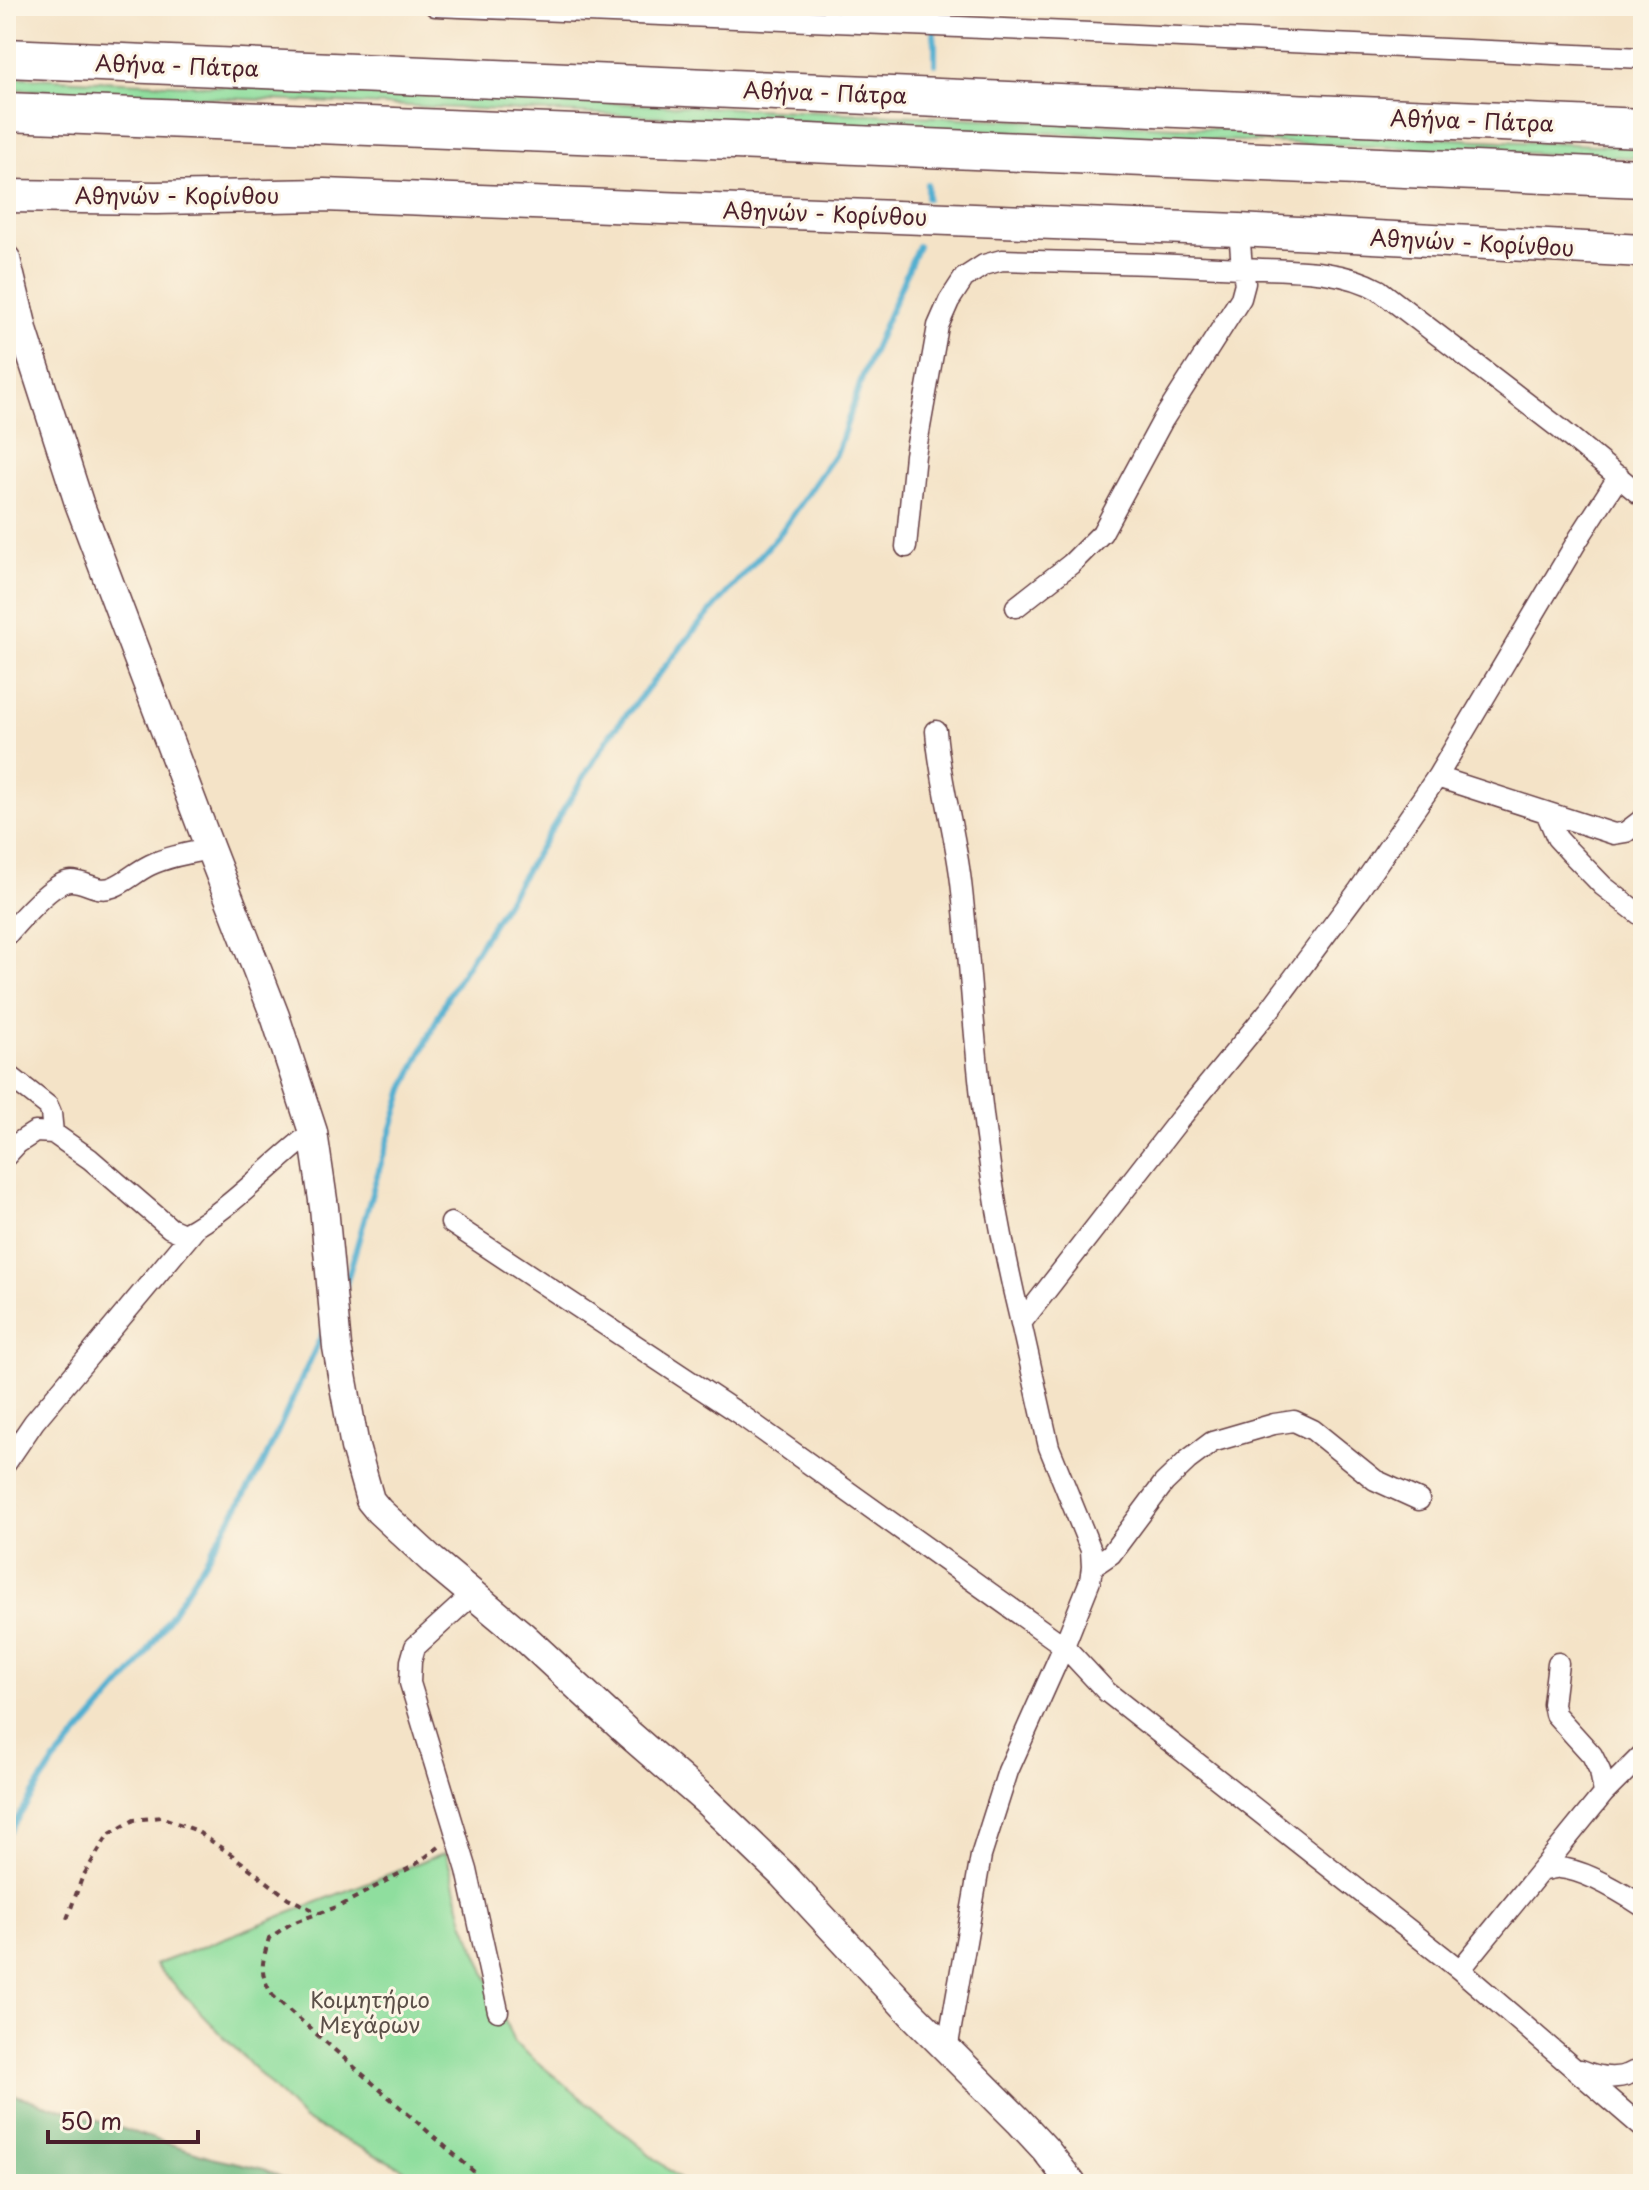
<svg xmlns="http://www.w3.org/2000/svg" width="1649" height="2190" font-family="'Playpen Sans',sans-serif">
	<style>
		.green { fill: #8fde9e; stroke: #6c7e64; stroke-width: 2 }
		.forest { fill: #73bd85; stroke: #5e6e58; stroke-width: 2 }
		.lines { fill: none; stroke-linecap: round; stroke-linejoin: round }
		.stream { stroke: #51afd0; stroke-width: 6 }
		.street-casing { stroke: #643c42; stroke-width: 23 }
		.secondary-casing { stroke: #643c42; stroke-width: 31 }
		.primary-casing { stroke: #643c42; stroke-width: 35 }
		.highway-casing { stroke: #643c42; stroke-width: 41 }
		.path { stroke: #643c42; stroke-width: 4; stroke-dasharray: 6 6; stroke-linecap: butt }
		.street { stroke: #fff; stroke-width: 20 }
		.secondary { stroke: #fff; stroke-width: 28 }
		.primary { stroke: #fff; stroke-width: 32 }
		.highway { stroke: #fff; stroke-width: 38 }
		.labels { text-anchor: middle; stroke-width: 6; stroke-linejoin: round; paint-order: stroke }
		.street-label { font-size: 22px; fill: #4a1f2b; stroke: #fcf5e5 }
		.park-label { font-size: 22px; fill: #5b4f48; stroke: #fcf5e5 }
	</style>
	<rect width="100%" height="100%" fill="#fcf5e5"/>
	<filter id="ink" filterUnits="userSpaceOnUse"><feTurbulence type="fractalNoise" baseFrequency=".0125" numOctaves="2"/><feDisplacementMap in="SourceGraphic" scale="16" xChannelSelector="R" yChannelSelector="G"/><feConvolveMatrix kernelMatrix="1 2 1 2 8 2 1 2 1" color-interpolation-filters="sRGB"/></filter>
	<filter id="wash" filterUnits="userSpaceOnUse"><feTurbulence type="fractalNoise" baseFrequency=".006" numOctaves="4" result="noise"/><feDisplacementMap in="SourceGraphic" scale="32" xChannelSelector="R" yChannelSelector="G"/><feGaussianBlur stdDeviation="1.8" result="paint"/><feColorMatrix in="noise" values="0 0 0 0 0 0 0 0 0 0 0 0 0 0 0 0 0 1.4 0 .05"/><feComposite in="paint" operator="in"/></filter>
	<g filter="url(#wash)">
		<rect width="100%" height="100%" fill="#f4e3c7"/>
		<!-- green -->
		<path class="green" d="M6,77L1643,147V158L6,89Z
			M446,1852L464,1921L514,2043L686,2184H424L402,2168L304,2120L155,1965Z"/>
		<!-- forest -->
		<path class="forest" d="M6,2092L211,2157L264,2169L296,2184H6Z"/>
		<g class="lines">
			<!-- stream -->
			<path class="stream" d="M928,6L931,9L935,43V64
				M927,198V184
				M344,1291L374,1186L404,1089L448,996L610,735L698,626L781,532L838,450L863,375L918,246
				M6,1836L54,1762L138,1666L201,1568L262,1466L324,1330"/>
		</g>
	</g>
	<g filter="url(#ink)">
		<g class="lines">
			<!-- street casing -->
			<g class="street-casing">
				<path id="street" d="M435,6L959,27L1643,58
					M1239,230L1242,268C1287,271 1339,267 1379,290L1559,428L1643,497
					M906,547L915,455L938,326L949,301L964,278L984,265L1002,260L1154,264L1242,268L1245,283L1241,298L1163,420L1102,533L1071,564L1016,607
					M936,731C940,782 955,831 961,882C971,967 974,1053 986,1137C994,1200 1006,1262 1021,1323
					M1437,777L1614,834L1626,832L1643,819
					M1546,812L1557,838L1569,851L1603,886L1643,917
					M6,936C18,922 53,881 71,881C86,881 97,893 113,887C126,882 137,871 150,865C169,856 190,853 210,849
					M6,1073L48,1106L51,1113L53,1133
					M6,1156L18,1143L35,1132L53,1133L90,1159L170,1228L184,1234C232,1209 270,1164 313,1132
					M451,1223L741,1415L1064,1646L1107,1692L1460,1970L1643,2128
					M6,1463L34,1422L196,1228
					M1092,1567L1111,1554L1164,1483L1188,1460L1212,1442L1274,1424L1294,1421L1313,1430L1375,1480L1419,1500
					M473,1594L415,1647L411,1661L410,1683L467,1870L498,2011
					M1558,1663L1553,1704L1555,1714L1592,1755L1600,1771L1604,1793
					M1541,1871C1547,1870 1555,1867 1560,1868C1584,1870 1621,1892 1641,1905
					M1460,1970L1604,1793L1643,1754
					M947,2050L981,1856L1008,1771L1064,1646L1090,1581L1092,1567L1091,1550L1049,1447L1021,1323L1179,1120L1271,1008L1359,890L1437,777L1579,538L1619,476
					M1581,2070C1602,2079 1625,2082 1643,2065"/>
			</g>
			<!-- secondary casing -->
			<g class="secondary-casing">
				<path id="secondary" d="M6,259L24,333L79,503L210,849L275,1016L313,1132L324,1207L337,1347L355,1447L370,1500L379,1511L433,1561L523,1636L629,1734L705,1800L782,1874L912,2014L1019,2121L1045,2149L1072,2184"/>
			</g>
			<!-- primary casing -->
			<g class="primary-casing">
				<path id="primary" d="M6,196L156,198L324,195L1239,230L1643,251"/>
			</g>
			<!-- highway casing -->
			<g class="highway-casing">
				<path id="highway" d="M6,58L1643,128
					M6,112L785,142L1643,178"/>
			</g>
			<!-- path -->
			<path class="path" d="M439,1847L415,1865L342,1905L292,1923L269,1938C262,1964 258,1972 273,1996L488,2184
				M67,1919L82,1878L108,1835L134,1820L161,1817L195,1830L232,1855L288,1898L319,1913"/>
			<!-- street -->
			<use href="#street" class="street"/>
			<!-- secondary -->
			<use href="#secondary" class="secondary"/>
			<!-- primary -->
			<use href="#primary" class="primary"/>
			<!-- highway -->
			<use href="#highway" class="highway"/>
		</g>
	</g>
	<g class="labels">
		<!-- street labels -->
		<g class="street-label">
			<text transform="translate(177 66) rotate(2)" y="8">Αθήνα - Πάτρα</text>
			<text transform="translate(825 93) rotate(2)" y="8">Αθήνα - Πάτρα</text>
			<text transform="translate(1472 121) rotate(2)" y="8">Αθήνα - Πάτρα</text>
			<text x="177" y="204">Αθηνών - Κορίνθου</text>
			<text transform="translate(825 214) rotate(2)" y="8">Αθηνών - Κορίνθου</text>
			<text transform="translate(1472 243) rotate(3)" y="8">Αθηνών - Κορίνθου</text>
		</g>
		<!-- park labels -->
		<g class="park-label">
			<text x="370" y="2008">Κοιμητήριο<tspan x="370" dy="25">Μεγάρων</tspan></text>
		</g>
	</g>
	<!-- margin -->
	<rect width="1649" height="2190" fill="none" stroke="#fcf5e5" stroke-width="32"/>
	<!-- scale -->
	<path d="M48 2130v12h150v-12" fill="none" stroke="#4a1f2b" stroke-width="4"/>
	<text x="60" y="2130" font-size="24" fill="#4a1f2b" stroke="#fcf5e5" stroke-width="6" paint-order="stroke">50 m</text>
</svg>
